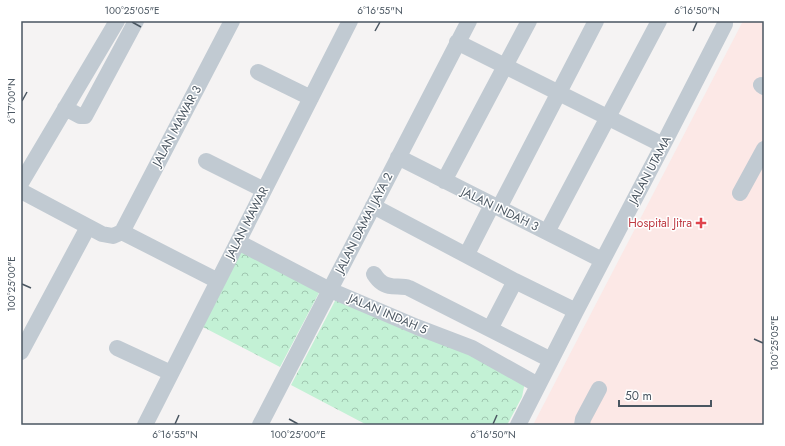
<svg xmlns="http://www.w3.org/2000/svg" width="785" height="446" font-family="Jost,sans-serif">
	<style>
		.medical { fill: #fce8e6 }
		.forest { fill: url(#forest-crowns) }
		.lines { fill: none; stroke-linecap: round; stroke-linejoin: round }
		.minor { stroke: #c1cad2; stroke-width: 16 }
		.ticks { fill: none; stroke: #4a5661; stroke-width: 1.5 }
		.health-dot { fill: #e0444e; stroke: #fff; stroke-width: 1.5 }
		.labels { text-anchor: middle; stroke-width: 3; stroke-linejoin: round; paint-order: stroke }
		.street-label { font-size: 12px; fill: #4a5661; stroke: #fff }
		.health-label { font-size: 12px; fill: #be3a42; stroke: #fff; text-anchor: end }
		.neatline { fill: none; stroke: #4a5661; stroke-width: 1.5 }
		.ticks-label { font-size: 10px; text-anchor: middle; fill: #4a5661 }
	</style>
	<defs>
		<pattern id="forest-crowns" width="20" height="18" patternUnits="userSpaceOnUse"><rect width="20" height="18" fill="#c3f1d5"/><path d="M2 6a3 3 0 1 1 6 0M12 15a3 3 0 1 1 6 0" fill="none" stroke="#a0c6b0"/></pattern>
	</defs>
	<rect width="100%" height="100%" fill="#f5f3f3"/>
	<!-- medical -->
	<path class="medical" d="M743,21H764V425H533Z"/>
	<!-- forest -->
	<path class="forest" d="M242,248L321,289L280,367L201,326Z
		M336,299L449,340L525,382L522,397L507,425H367L291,385Z"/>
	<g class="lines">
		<!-- minor -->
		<path class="minor" d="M457,42L663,145
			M258,72L311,98
			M761,85L764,87
			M65,108L80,116H85L136,21
			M398,157L602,260
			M206,161L264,190
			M444,181L529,21
			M21,183L117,21
			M21,191L102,234L113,236L122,232L232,21
			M740,193L764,149
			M373,206L515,281L576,311
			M499,208L596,21
			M122,232L218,281
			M547,232L659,21
			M238,242L330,290L417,327L472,348L538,385
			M467,254L492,205
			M374,274C376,277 378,280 381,282C389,289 400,285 409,288L551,360
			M490,329L515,281
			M117,348L171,373
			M21,352L88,227
			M145,425L350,21
			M260,425L469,21
			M518,425L576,311L663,145L725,24V21
			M582,425L583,419L599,389"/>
	</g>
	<!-- ticks -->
	<path class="ticks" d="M132,22L141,27M375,31L380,22M693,31L697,22M22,101L27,92M22,284L31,288M754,339L763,343M289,419L298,424M175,424L179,415M493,424L497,415"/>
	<!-- markers -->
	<path class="health-dot" d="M699 217h4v4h4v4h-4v4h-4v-4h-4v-4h4z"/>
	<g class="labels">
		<!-- street labels -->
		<g class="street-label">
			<text transform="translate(177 126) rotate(-62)" y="4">JALAN MAWAR 3</text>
			<text transform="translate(650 170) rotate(-62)" y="4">JALAN UTAMA</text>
			<text transform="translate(500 209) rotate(26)" y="4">JALAN INDAH 3</text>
			<text transform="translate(247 223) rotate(-63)" y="4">JALAN MAWAR</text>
			<text transform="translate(364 223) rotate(-63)" y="4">JALAN DAMAI JAYA 2</text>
			<text transform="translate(388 314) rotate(23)" y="4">JALAN INDAH 5</text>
		</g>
		<!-- health labels -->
		<g class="health-label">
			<text x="692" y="227">Hospital Jitra</text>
		</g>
	</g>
	<!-- border -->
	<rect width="785" height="446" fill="none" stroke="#ffffff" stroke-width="44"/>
	<!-- scale -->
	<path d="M619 400v6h92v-6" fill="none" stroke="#4a5661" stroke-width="2"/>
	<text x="625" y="400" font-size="12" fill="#4a5661" stroke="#ffffff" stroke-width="3" paint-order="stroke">50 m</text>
	<rect x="22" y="22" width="741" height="402" class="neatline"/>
	<g class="ticks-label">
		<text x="132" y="14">100°25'05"E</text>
		<text x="380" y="14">6°16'55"N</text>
		<text x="697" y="14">6°16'50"N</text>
		<text transform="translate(11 101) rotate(-90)" y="4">6°17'00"N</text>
		<text transform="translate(11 284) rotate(-90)" y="4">100°25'00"E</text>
		<text transform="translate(774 343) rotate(-90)" y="4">100°25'05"E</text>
		<text x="175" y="438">6°16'55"N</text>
		<text x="298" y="438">100°25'00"E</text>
		<text x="493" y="438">6°16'50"N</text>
	</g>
</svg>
